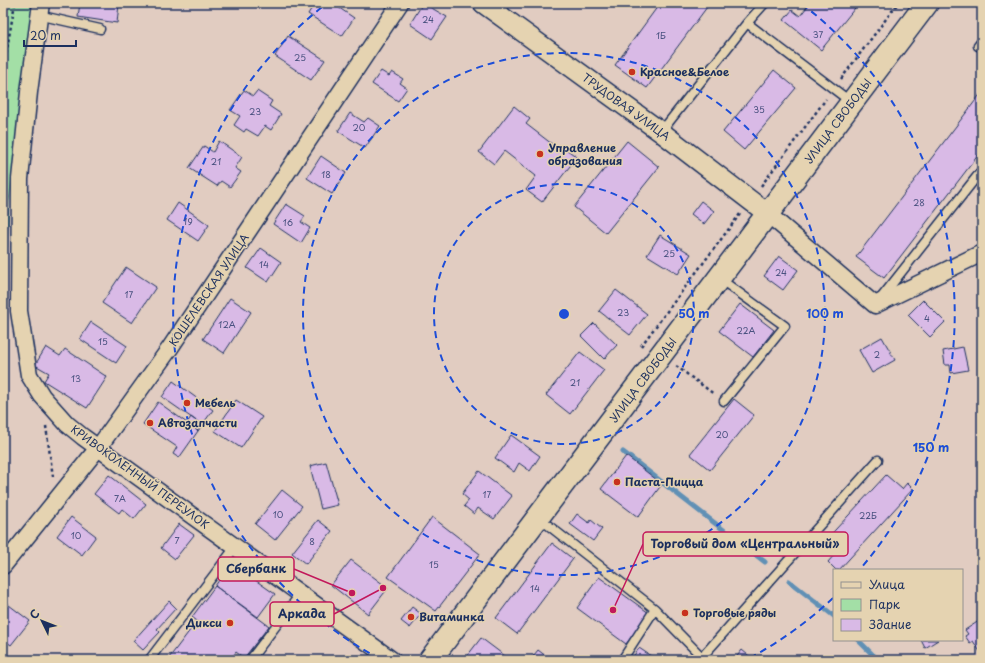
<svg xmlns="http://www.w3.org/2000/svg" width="985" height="663" font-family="'Playpen Sans',sans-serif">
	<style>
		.green { fill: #a3dfa6; stroke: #5f8782 }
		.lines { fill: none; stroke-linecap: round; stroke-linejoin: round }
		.stream { stroke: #6090b5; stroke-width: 5 }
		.building { fill: #d9bae6; stroke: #1b2f5e }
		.service-casing { stroke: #1b2f5e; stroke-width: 11 }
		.minor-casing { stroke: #1b2f5e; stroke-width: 19 }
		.tertiary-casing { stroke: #1b2f5e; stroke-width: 22 }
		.secondary-casing { stroke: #1b2f5e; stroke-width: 25 }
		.path { stroke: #1b2f5e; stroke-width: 2.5; stroke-dasharray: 3 3; stroke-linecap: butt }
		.service { stroke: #e5d3b1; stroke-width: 8 }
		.minor { stroke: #e5d3b1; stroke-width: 16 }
		.tertiary { stroke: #e5d3b1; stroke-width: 19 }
		.secondary { stroke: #e5d3b1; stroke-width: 22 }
		.ring { fill: none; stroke: #1d4ed8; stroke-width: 2; stroke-dasharray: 7 5 }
		.poi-dot { fill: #c8321e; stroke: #e5d3b1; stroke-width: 1.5 }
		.labels { text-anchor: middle; stroke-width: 3; stroke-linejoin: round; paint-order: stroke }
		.number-label { font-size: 9px; fill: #4a5280 }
		.poi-label { font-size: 11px; font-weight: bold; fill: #1b2f5e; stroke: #e5d3b1; text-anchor: start }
		.street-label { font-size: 11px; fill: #1b2f5e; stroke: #e5d3b1 }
		.centre { fill: #1d4ed8; stroke: #e5d3b1; stroke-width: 2 }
		.ring-label { font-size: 12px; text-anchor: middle; font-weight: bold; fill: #1d4ed8; stroke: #e5d3b1; stroke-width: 3; stroke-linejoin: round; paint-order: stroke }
		.leader { fill: none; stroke: #c2185b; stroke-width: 1.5 }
		.callout-dot { fill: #c2185b; stroke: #e5d3b1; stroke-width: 1.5 }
		.callout { fill: #e5d3b1; stroke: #c2185b; stroke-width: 1.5 }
		.callout-label { font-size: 12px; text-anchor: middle; font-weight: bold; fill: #1b2f5e }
	</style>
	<rect width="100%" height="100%" fill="#e1ccc1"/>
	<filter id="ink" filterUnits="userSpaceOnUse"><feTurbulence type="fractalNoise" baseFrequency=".025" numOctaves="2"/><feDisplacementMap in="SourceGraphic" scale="8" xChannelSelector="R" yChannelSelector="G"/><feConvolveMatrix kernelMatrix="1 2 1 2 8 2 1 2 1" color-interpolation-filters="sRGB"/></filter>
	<g filter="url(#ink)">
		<!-- green -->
		<path class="green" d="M3,3H33L9,201L7,247H3Z"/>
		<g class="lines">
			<!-- stream -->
			<path class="stream" d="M623,452L765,562
				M789,581L834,616
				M858,640L878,660"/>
		</g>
		<!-- building -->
		<path class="building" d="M80,3L119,4L117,23L78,17Z
			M315,3H332L354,18L342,36L308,14Z
			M423,3L447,17L432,39L410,24Z
			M654,3H710L647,88L615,65L658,6Z
			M810,3H859L821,50L784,20L792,10L800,16Z
			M288,36L325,60L311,80L275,56Z
			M774,70L796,88L744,150L723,132Z
			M381,71L389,76L392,72L403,79L400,83L407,88L398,101L372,84Z
			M244,90L253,96L257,91L272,101L269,106L281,114L271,130L265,126L258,136L246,129L244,132L234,125L240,116L230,110Z
			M982,92V150L884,278L856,257Z
			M514,106L530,119L526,124L561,151L563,147L577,157L542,202L526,190L536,176L504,151L494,164L479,152Z
			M350,113L364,122L368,118L380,126L365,148L338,131Z
			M219,141L242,157L235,168L241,172L230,187L221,181L217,186L189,168L204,146L213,152Z
			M627,141L659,167L606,233L574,207Z
			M321,156L346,173L332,194L307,178Z
			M701,201L714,211L704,224L691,214Z
			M178,203L209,225L198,241L167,220Z
			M286,204L305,216L301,222L310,228L301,243L273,224Z
			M660,235L691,254L678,274L647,255Z
			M261,248L281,262L268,282L247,268Z
			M779,256L798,270L783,290L764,276Z
			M126,267L156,287L132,323L102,303Z
			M616,290L647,314L630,335L599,311Z
			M230,298L251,312L224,353L203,339Z
			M923,300L945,322L930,337L908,315Z
			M740,304L774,330L753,357L719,331Z
			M91,322L127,346L116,363L80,339Z
			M594,323L617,345L604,359L581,336Z
			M882,337L895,360L872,373L859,350Z
			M46,347L60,356L65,349L107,377L87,408L44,381L49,373L35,365Z
			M963,347L968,370L951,373L950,365H945L943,351Z
			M580,352L604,370L570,414L546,395Z
			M173,381L213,410L202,425L162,397Z
			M734,399L754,415L710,470L690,454Z
			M236,400L262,417L241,448L215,431Z
			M158,402L198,431L179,458L173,454L177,447L143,424Z
			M191,417L202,425L198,431L187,423Z
			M511,435L540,456L530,471L519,463L514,472L495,458Z
			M626,456L662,484L638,517L601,489Z
			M326,462L338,505L321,509L310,466Z
			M479,471L512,496L494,519L478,508L474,514L464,506L469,500L462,494Z
			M109,475L146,504L134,519L122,509L119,513L94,494Z
			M886,475L902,489L907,483L913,489L839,570H836L828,562L835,554L823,543Z
			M282,490L302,506L275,540L255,524Z
			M577,514L589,523L591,520L602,529L593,541L570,524Z
			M71,517L96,536L82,555L57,536Z
			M432,517L480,554L436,611L388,577Z
			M318,520L332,531L306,564L292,553Z
			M179,524L194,535L175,559L161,548Z
			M552,543L573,559L517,634L496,618Z
			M351,560L388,588L368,614L331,585Z
			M231,563L275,594L258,617L215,586Z
			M599,577L649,613L626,644L577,608Z
			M215,586L269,626L244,658L236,652L230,660H171L169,658L197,621L192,617Z
			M169,601L176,608L157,629L160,632L143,650L133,641Z
			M5,602L30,621L11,645L3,639V605Z
			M412,607L421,614L410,628L401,621Z
			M982,619V652L981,653L973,641L970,643L965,636L968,634L965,630Z
			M481,638L505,656L502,660H464Z
			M921,640H938L925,648Z
			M639,648L657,660H631Z
			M538,650L551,660H530Z
			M742,650L754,660H734Z"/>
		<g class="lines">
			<!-- service casing -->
			<g class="service-casing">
				<path id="service" d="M38,15L100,29
					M747,23L851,102
					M978,46L982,41
					M661,132L747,23L765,3
					M720,279L785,326L724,401
					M881,298L982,170
					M539,518L655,609L622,660
					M655,609L702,657L700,660
					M149,660L236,546
					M250,660L301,593
					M703,660L702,657L878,460"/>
			</g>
			<!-- minor casing -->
			<g class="minor-casing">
				<path id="minor" d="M41,3L29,92L20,179L19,311L29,375L42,396L67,424L83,437L392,660
					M768,214L875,305L982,253
					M3,566L98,448L170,348L400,3"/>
			</g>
			<!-- tertiary casing -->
			<g class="tertiary-casing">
				<path id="tertiary" d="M483,3L661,132L768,214"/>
			</g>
			<!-- secondary casing -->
			<g class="secondary-casing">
				<path id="secondary" d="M430,660L927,3"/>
			</g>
			<!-- path -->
			<path class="path" d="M3,71L15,3
				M841,79L898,3
				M761,186L826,99
				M641,346L740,214
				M676,366L714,394
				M46,426L53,477"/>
			<!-- service -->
			<use href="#service" class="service"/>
			<!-- minor -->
			<use href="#minor" class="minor"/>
			<!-- tertiary -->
			<use href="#tertiary" class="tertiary"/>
			<!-- secondary -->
			<use href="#secondary" class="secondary"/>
		</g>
	</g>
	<!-- distance rings -->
	<g class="ring">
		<circle cx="564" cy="314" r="130"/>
		<circle cx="564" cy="314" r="261"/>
		<path d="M833 598A391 391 0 0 1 748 659M380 659A391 391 0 0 1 326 4M802 4A391 391 0 0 1 861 568"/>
	</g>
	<!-- markers -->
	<g class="poi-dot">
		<circle cx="632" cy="72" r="4"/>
		<circle cx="540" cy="154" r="4"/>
		<circle cx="187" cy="403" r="4"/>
		<circle cx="150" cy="423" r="4"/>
		<circle cx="617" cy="482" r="4"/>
		<circle cx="685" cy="613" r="4"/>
		<circle cx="411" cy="617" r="4"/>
		<circle cx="230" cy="623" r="4"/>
	</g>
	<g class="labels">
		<!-- number labels -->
		<g class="number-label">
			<text x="428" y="23">24</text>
			<text x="818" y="38">37</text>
			<text x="661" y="39">1Б</text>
			<text x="300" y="61">25</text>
			<text x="759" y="113">35</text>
			<text x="255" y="115">23</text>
			<text x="359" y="131">20</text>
			<text x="216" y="165">21</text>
			<text x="326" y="178">18</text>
			<text x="919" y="206">28</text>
			<text x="188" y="225">19</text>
			<text x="288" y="226">16</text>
			<text x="669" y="257">25</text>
			<text x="264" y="268">14</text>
			<text x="781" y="276">24</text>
			<text x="129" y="298">17</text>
			<text x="623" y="316">23</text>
			<text x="927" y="322">4</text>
			<text x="227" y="328">12А</text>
			<text x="746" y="334">22А</text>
			<text x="103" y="345">15</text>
			<text x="877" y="358">2</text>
			<text x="76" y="382">13</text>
			<text x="575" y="386">21</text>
			<text x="722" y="438">20</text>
			<text x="487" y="498">17</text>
			<text x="120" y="502">7А</text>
			<text x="278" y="518">10</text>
			<text x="868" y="519">22Б</text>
			<text x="76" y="539">10</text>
			<text x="177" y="544">7</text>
			<text x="312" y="545">8</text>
			<text x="434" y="568">15</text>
			<text x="535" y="592">14</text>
		</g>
		<!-- poi labels -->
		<g class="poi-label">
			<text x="640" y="76">Красное&amp;Белое</text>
			<text x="548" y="152">Управление<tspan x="548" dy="13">образования</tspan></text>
			<text x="195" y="407">Мебель</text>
			<text x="158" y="427">Автозапчасти</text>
			<text x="625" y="486">Паста-Пицца</text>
			<text x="693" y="617">Торговые ряды</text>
			<text x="419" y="621">Витаминка</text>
			<text x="222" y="627" text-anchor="end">Дикси</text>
		</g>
		<!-- street labels -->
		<g class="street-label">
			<text transform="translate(626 107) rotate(36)" y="4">ТРУДОВАЯ УЛИЦА</text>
			<text transform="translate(838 121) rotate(-53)" y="4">УЛИЦА СВОБОДЫ</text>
			<text transform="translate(209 290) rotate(-56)" y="4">КОШЕЛЕВСКАЯ УЛИЦА</text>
			<text transform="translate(643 380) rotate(-53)" y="4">УЛИЦА СВОБОДЫ</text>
			<text transform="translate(140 477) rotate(36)" y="4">КРИВОКОЛЕННЫЙ ПЕРЕУЛОК</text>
		</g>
	</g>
	<circle cx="564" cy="314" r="6" class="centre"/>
	<g class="ring-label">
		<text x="694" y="318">50 m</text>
		<text x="825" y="318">100 m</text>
		<text x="931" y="452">150 m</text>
	</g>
	<!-- callouts -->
	<path class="leader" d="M613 610L643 544M352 593L294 569M383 588L334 614"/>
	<g class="callout-dot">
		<circle cx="613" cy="610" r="4"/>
		<circle cx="352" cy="593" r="4"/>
		<circle cx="383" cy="588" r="4"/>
	</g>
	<g class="callout">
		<rect x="643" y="532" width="205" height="24" rx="4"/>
		<rect x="218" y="557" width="76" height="24" rx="4"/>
		<rect x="270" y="602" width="64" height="24" rx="4"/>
	</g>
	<g class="callout-label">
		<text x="745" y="548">Торговый дом «Центральный»</text>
		<text x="256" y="573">Сбербанк</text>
		<text x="302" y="618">Аркада</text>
	</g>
	<!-- margin -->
	<rect width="985" height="663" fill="none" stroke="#e5d3b1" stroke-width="16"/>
	<rect x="8" y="8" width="969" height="647" fill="none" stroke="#1b2f5e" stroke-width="1.5" filter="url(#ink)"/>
	<!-- legend -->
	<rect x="833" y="569" width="130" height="72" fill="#e5d3b1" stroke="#949190"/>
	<rect x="841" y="582" width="20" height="6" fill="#e5d3b1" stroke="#949190"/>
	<text x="869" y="589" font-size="12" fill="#1b2f5e">Улица</text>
	<rect x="841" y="599" width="20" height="12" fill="#a3dfa6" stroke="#949190"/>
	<text x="869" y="609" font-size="12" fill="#1b2f5e">Парк</text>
	<rect x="841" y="619" width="20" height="12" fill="#d9bae6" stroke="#949190"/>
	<text x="869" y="629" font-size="12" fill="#1b2f5e">Здание</text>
	<!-- north arrow -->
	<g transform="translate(42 621) rotate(313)" stroke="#e5d3b1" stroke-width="3" paint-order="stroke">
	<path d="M0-3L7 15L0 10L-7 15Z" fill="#1b2f5e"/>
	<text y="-6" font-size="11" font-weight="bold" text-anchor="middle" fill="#1b2f5e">С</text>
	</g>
	<!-- scale -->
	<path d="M24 40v6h52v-6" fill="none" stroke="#1b2f5e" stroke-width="2"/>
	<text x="30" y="40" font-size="12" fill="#1b2f5e" stroke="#e5d3b1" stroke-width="3" paint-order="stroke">20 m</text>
</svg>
